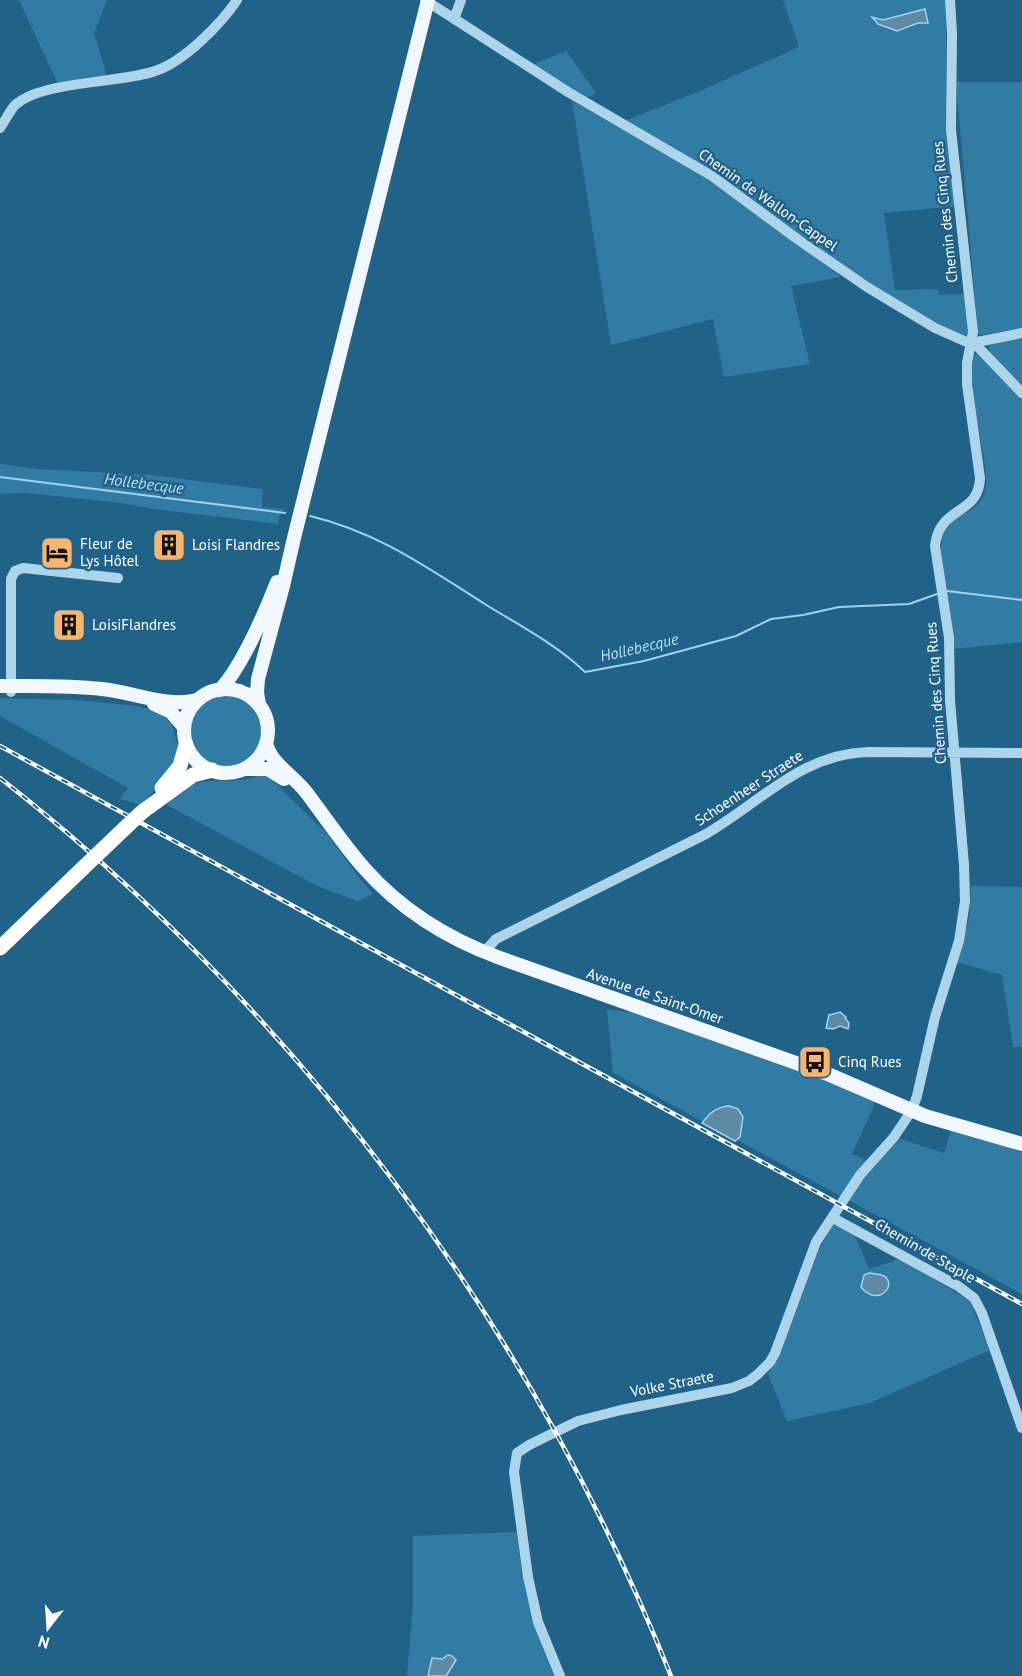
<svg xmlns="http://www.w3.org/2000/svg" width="1022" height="1676" font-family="'PT Sans',sans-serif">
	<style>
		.green { fill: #327ca4 }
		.water { fill: #5e8aa5; stroke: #a0d2eb; stroke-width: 1.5 }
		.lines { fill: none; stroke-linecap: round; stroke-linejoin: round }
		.stream { stroke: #a0d2eb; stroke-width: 2 }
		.minor { stroke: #acd4ea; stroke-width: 10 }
		.major { stroke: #f0f8fe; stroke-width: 14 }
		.highway { stroke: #fff; stroke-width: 15 }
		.rail-casing { stroke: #fff; stroke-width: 4.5 }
		.rail { stroke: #216288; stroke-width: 2; stroke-dasharray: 7; stroke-linecap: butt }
		.highway-bridge { stroke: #fff; stroke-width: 15 }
		.labels { text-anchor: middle; stroke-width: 5; stroke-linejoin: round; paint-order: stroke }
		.street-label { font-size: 15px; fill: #fff; stroke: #216288 }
		.poi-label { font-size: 15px; fill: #fff; stroke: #216288; text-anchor: start }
		.water-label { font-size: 16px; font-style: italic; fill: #b8ddf2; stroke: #216288 }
	</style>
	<rect width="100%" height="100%" fill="#216288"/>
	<!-- green -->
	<path class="green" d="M19,0H107L94,33L107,76L89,77L58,84Z
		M783,0H946V130L956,206L884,213L895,290L938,289L939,295L966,294L968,336C939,332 880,289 853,272C776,222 699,172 622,122L700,91L799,47Z
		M566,51L596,93L583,99L532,65Z
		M956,82H1022V328L981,335L978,333Z
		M572,101L703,176L827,265L841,277L791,286L810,364L724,377L713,319L611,345Z
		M1022,338V388L991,354L988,347L990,344Z
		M979,354L1022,399V642L953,649C950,625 935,550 944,531C955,509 983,516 986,486C987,468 982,449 979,432C974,408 970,382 973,359L974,355Z
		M0,464L38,469L151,475L263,489L262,507L284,509L279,516L278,524L154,509L122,503L26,493L0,494Z
		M190 731a36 36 0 1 1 72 0a36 36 0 1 1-72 0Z
		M0,698L75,700L136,706L157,711L172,724L180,754L158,786L141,805L120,799L128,788L0,716Z
		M266,774L327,834L357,875L373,894L358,901L317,886L167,805C184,775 209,783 238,780C247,780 257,776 266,774Z
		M971,886L1022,887V1047H1013L1002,975L957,962L969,919Z
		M607,1009L642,1014L836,1083L876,1101L852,1154L874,1164L900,1139L944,1153L951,1130L1008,1145L1012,1149L1022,1152V1294L613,1073Z
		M833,1225L853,1231L869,1269L903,1258L970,1302L990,1350L870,1403L787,1421L768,1374L780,1353L821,1245Z
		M517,1532C522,1588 533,1624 554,1676H407L413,1606V1536Z"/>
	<!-- water -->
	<path class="water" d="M925,9L928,23H918L897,31L878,24L872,17L883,20Z
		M840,1012L846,1017L845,1018L849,1023L848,1029L840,1026L833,1029L826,1028L829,1015Z
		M729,1106L738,1109L743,1117L740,1137L735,1141L702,1123C710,1113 716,1107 729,1106Z
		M869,1273C874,1274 880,1274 884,1276C898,1285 878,1308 861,1287L864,1275Z
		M448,1655L452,1656L456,1660L446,1676H428L432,1658L442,1659Z"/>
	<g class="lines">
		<!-- stream -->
		<path class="stream" d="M0,477L285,513
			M310,516C378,532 429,569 488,606C522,627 557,645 585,672L644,661L736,636L771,619L803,615L839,607L909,604L937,594
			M947,591L1022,600"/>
		<!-- minor -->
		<path class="minor" d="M425,0L568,92L712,176L800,241L867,287L935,328L978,347L1022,393
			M454,19L461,0
			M0,128C5,121 9,112 15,105C43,80 121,84 158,70C185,60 221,24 237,0
			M972,343L1022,333
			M11,692V579L15,571L23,568L118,578
			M484,952L496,939L706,834C761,802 801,754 868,752L1022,753
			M833,1218L958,1286L974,1298L982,1313L1022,1428
			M560,1676L538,1622L528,1577L514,1472L517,1453L529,1445L578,1421L621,1410L732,1388L749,1381L758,1374L770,1362L775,1353L816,1242L860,1175L894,1137L912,1110L917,1096L935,1017L959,941L965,901L964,865L950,700L949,638L935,546C939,505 979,516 980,478L967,384V363L973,332L951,130L952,33L950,0"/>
		<!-- major -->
		<path class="major" d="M0,686C34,686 68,685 102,689C133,692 167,708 197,700
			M184 731a42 42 0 1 1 84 0a42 42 0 1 1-84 0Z
			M220,690C242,666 265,613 277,582
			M154,704L171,712L184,727
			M259,705L257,692L258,679L283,586L294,538L428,0
			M266,743C271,764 293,775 306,792C325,817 343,844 364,868C401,910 448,939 500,958L830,1075L925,1116L1022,1144
			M244,769H268L284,779"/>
		<!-- highway -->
		<path class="highway" d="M162,788L180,766L186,745
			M142,812L193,775L212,770
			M102,850L125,828
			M0,948L83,868"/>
		<!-- rail casing -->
		<g class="rail-casing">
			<path id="rail" d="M0,746L1022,1304
				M0,778C299,1012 530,1324 671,1676"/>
		</g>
		<!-- rail -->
		<use href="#rail" class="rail"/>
		<!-- highway-bridge -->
		<path class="highway-bridge" d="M125,828L142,812
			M83,868L102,850"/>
	</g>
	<!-- icons -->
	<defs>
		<g id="building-square" transform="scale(1.725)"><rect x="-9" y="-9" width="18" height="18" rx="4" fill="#f7b56d" stroke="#216288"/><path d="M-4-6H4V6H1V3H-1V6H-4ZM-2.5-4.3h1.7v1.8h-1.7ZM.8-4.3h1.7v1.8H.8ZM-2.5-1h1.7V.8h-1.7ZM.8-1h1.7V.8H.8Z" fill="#111"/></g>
		<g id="hotel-square" transform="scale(1.725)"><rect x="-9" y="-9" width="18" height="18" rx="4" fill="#f7b56d" stroke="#216288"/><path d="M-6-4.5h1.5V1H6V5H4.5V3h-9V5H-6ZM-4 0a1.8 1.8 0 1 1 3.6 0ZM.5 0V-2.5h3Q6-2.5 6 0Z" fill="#111"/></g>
		<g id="bus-square" transform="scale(1.725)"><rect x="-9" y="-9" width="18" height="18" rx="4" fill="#f7b56d" stroke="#216288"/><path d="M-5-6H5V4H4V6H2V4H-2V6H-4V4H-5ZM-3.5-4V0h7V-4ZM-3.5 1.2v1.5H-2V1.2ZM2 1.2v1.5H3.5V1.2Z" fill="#111"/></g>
	</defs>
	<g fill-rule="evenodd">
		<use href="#building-square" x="169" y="545"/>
		<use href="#hotel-square" x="57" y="553"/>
		<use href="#building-square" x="69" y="625"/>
		<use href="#bus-square" x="815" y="1062"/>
	</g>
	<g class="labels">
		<!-- street labels -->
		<g class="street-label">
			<text transform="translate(768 200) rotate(35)" y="5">Chemin de Wallon-Cappel</text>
			<text transform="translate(945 212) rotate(-96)" y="5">Chemin des Cinq Rues</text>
			<text transform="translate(936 693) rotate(-94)" y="5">Chemin des Cinq Rues</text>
			<text transform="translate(749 788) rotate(-33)" y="5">Schoenheer Straete</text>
			<text transform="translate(655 996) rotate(19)" y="5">Avenue de Saint-Omer</text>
			<text transform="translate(925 1251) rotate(30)" y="5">Chemin de Staple</text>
			<text transform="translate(672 1384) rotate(-11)" y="5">Volke Straete</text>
		</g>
		<!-- poi labels -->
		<g class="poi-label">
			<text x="80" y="549">Fleur de<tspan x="80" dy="17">Lys Hôtel</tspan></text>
			<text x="192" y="550">Loisi Flandres</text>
			<text x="92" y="630">LoisiFlandres</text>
			<text x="838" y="1067">Cinq Rues</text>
		</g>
		<!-- water labels -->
		<g class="water-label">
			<text transform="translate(144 483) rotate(7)" y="6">Hollebecque</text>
			<text transform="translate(639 647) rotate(-13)" y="6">Hollebecque</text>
		</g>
	</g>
	<!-- north arrow -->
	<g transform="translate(48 1628) rotate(197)" stroke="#216288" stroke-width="4.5" paint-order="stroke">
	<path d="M0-4.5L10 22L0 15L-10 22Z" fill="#ffffff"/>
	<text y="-9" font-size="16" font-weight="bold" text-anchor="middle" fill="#ffffff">N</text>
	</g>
</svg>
